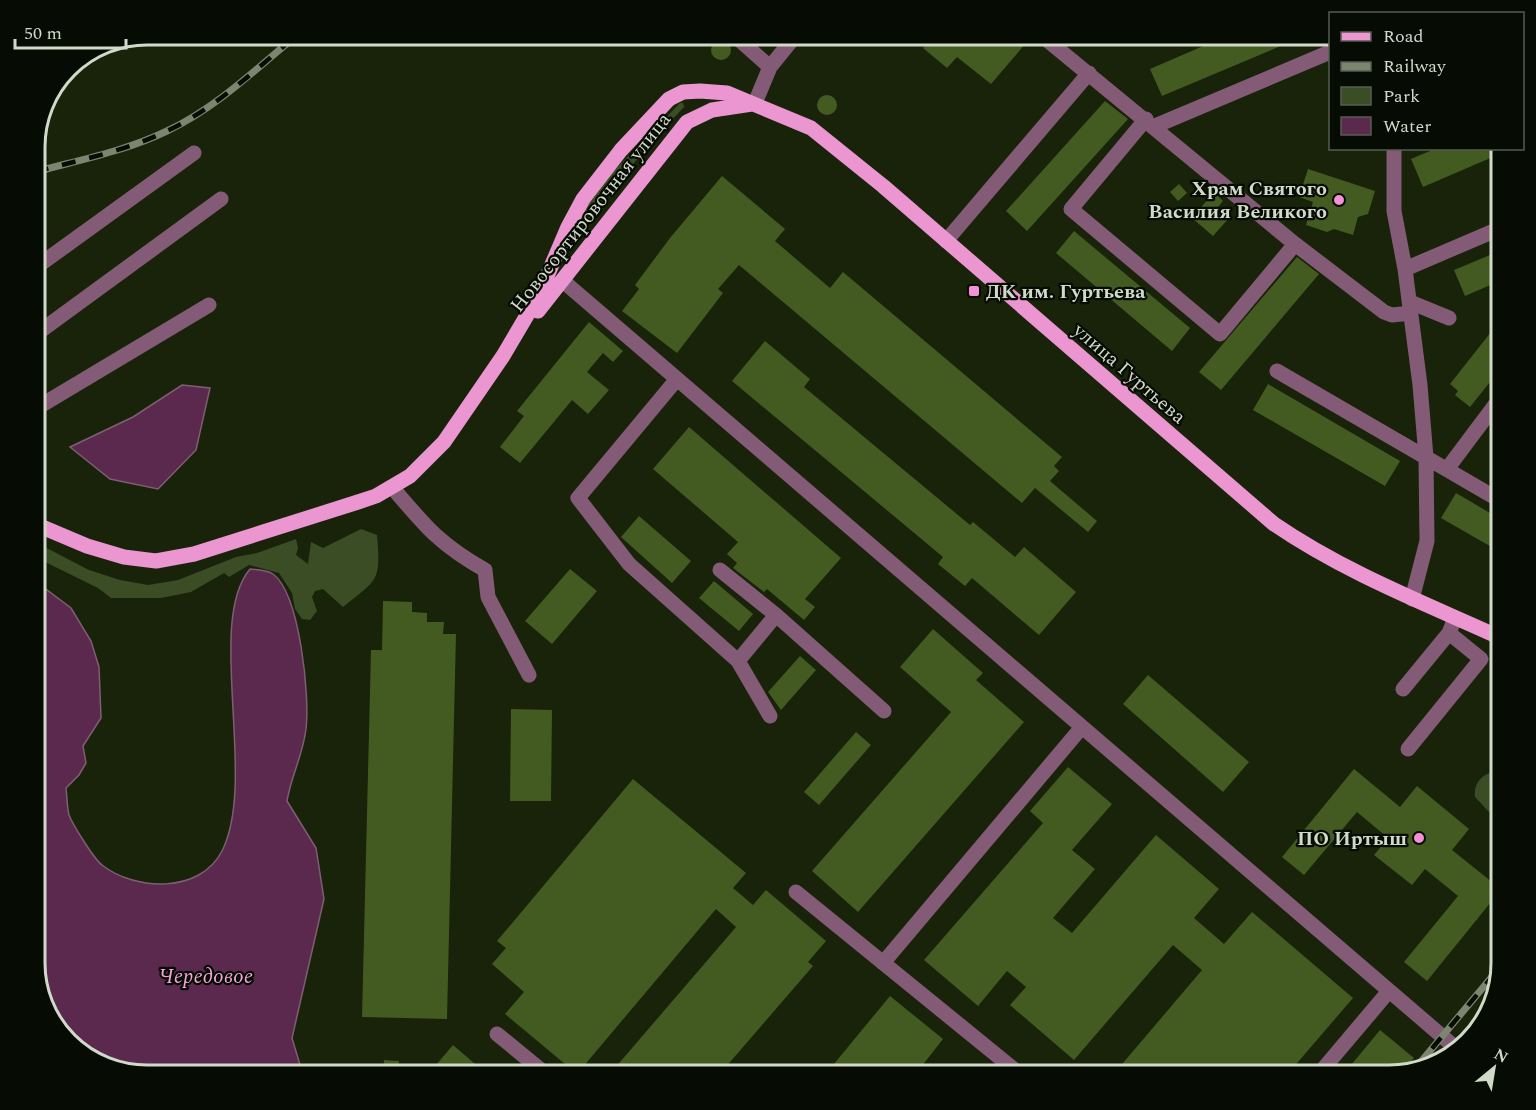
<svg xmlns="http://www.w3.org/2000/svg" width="1536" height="1110" font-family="Spectral,serif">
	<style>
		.green { fill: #3b4d25 }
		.water { fill: #5b294e; stroke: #7e5e73; stroke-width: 1.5 }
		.building { fill: #435b21 }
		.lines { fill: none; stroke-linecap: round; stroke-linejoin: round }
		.minor { stroke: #845b77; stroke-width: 15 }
		.major { stroke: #eb96d1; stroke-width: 15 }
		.rail-casing { stroke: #7c8570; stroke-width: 7 }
		.rail { stroke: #060b03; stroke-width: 4.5; stroke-dasharray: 14; stroke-linecap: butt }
		.poi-dot { fill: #f391d6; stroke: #060b03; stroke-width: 2 }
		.labels { text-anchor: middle; stroke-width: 4.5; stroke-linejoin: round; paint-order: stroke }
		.poi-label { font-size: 20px; font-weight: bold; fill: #d1d9c9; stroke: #060b03; text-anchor: end }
		.street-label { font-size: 20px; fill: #d1d9c9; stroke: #060b03 }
		.water-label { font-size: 21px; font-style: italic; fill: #f5a4dc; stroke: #060b03 }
		.rim { fill: none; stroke: #d1d9c9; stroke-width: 3 }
	</style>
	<rect width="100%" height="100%" fill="#182309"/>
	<!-- green -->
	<path class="green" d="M680,103H683L684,107L650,143L576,236H572V229L600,185Z
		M361,529L377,535C381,582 378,579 343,607L323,589L315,591L312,597L317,611L310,620L302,619L295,609L292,593L279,573L249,565L229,577L224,573L191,592L161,598H111L98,588L35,557V542L89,570L120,580L148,585L178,580L236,557L257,553L296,539L298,548L296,555L308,564L311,542L323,548Z
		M1495,772L1501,775V815L1489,812L1475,797C1473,784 1482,773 1495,772Z"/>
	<!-- water -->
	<path class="water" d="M182,385L210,388L196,450L158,489L110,479L70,447L133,417Z
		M250,569C257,570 267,570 273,574C300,594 310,697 306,729C303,755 291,776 287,801L316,848L324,899L292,1038L303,1075H147L79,1052L49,1019L35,970V581L71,608L91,641L99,667L101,718L83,746L86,763L79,775L66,788C67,796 67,807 69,815C73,825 94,859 102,865C135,891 200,894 222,851C258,779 205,622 250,569Z"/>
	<!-- building -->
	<path class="building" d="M934,34H1031L1032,36L991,84L957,57L947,68L923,48Z
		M1231,34L1307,35L1162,96L1150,69Z
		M711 50a10 10 0 1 1 20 0a10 10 0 1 1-20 0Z
		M817 105a10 10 0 1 1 20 0a10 10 0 1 1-20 0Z
		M1105,101L1128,119L1027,231L1006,211Z
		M1437,148H1502V153L1423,187L1411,159Z
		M1308,169L1375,191L1368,214L1358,217L1353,235L1334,229L1327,232L1306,225L1313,202L1299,197Z
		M722,176L785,229L775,241L830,288L843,272L1062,457L1054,466L1059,471L1050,481L1097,521L1088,532L1035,488L1022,503L739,265L718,289L723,293L677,353L622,311L639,289L635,285L670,238Z
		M1179,184L1187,193L1178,201L1170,192Z
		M1214,192L1223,201L1218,207L1230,217L1213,236L1192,218Z
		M1074,231L1190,328L1172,351L1056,253Z
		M1502,250V280L1465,296L1454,270Z
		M1297,257L1319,274L1221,390L1199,372Z
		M1502,318V367L1470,407L1455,395L1458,391L1450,384Z
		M589,322L623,351L613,362L603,353L587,372L609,390L588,414L572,400L520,463L500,447L524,416L517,411Z
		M765,341L810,379L804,387L970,525L973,522L1015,557L1024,547L1076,592L1039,635L972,578L965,586L938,564L943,557L732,381Z
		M1268,384L1400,461L1385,486L1253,410Z
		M689,427L841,558L805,599L815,607L804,620L767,589L764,592L733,568L737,563L727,554L738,542L653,469Z
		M1456,493L1502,520V553L1441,518Z
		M639,516L691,561L672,583L621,537Z
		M570,569L597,591L552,644L525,621Z
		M714,581L753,614L739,631L699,598Z
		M383,601L412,602V612L427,613V622H444L443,634H456L447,1019L362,1017L371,650H382Z
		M933,629L983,673L976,680L1024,722L858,912L812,871L951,712L900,667Z
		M800,656L816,670L781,710L768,692Z
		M1148,675L1249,762L1223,792L1123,704Z
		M511,709L552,710L551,801H510Z
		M856,732L871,745L819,805L804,792Z
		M1068,767L1112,804L1072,850L1095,869L1053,918L1072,933L1156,835L1219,889L1194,918L1224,944L1252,912L1353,998L1286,1076H1112L1202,970L1173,945L1074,1060L1010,1005L1026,987L1007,971L978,1006L924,960L1043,823L1030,811Z
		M1354,769L1400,807L1417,786L1469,829L1452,850L1502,890V911L1491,902L1427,981L1404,962L1458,896L1425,869L1412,885L1374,855L1388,838L1357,812L1304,875L1282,857Z
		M633,779L746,873L733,888L753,905L766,890L826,941L808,962L813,966L718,1076H608L736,927L716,909L577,1074L505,1014L524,992L492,964L506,948L497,941Z
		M890,996L943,1039L914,1076H824Z
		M1380,1030L1414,1058L1402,1072L1389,1076H1342Z
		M453,1045L489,1076H448L436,1065Z
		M384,1060L399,1061L398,1076H383Z"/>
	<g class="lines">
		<!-- minor -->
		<path class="minor" d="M1041,35L1295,244L1384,312L1392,315L1411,313
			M735,36L770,67
			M755,103L770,67L796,35
			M1146,119L1071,209L1220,334L1295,244
			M1155,126L1330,52
			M1394,148V211L1405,269L1420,385L1426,457L1427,541L1412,599
			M946,241L1089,73
			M35,268L194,153
			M1405,269L1501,228
			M563,281L1457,1049
			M1410,302L1449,318
			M35,335L221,199
			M1277,371L1501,501
			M677,379L578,498L629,564L738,661L776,615L884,711
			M35,409L209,305
			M1447,469L1501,397
			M392,487C425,526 440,545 485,570L488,597L529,675
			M720,570L776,615
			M738,661L770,716
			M1403,689L1449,633L1453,623
			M1408,749L1481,659L1449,633
			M1501,836V838
			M796,892L1021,1075
			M883,963L1082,727
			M497,1034L547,1075
			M421,1075H422
			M1318,1075L1389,991"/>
		<!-- major -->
		<path class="major" d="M538,311L687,122L712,110L752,104
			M35,524L87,546L124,557L156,561L194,554L358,502L376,496L410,476L444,442L503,356L539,295L568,227L583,199L621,150L669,99L683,92L700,91L727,93L811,128L883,186L1274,524C1344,572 1424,603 1501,638"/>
		<!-- rail casing -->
		<g class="rail-casing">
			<path id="rail" d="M35,172C79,160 126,151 167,131C216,108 256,69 297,35
				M1414,1070L1501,966"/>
		</g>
		<!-- rail -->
		<use href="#rail" class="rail"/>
	</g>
	<!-- markers -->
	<g class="poi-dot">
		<circle cx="1339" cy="200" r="6"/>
		<rect x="968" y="285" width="12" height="12" rx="3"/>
		<circle cx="1419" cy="838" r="6"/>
	</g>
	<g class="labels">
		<!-- poi labels -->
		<g class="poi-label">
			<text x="1327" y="195">Храм Святого<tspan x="1327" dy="23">Василия Великого</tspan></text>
			<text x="986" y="298" text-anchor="start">ДК им. Гуртьева</text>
			<text x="1407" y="845">ПО Иртыш</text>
		</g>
		<!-- street labels -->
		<g class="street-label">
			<text transform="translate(590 212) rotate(-52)" y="7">Новосортировочная улица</text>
			<text transform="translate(1130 373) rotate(41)" y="7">улица Гуртьева</text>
		</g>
		<!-- water labels -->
		<g class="water-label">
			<text x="206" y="983">Чередовое</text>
		</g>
	</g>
	<!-- crop -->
	<path d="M0 0H1536V1110H0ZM147 45H1389A102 102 0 0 1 1491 147V963A102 102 0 0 1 1389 1065H147A102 102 0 0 1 45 963V147A102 102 0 0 1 147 45Z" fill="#060b03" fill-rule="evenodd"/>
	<path class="rim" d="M147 45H1389A102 102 0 0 1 1491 147V963A102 102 0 0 1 1389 1065H147A102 102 0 0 1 45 963V147A102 102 0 0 1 147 45Z"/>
	<!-- legend -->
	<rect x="1329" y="12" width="195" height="138" fill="#060b03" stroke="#575d52" stroke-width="1.5"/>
	<rect x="1341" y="32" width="30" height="9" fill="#eb96d1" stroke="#575d52" stroke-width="1.5"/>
	<text x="1383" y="42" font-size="18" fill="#d1d9c9">Road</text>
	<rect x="1341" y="62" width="30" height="9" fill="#7c8570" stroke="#575d52" stroke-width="1.5"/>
	<text x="1383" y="72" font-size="18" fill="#d1d9c9">Railway</text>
	<rect x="1341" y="87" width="30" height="18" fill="#3b4d25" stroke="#575d52" stroke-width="1.5"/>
	<text x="1383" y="102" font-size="18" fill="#d1d9c9">Park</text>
	<rect x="1341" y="117" width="30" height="18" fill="#5b294e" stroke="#575d52" stroke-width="1.5"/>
	<text x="1383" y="132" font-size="18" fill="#d1d9c9">Water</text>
	<!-- north arrow -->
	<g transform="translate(1494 1068) rotate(30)" stroke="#060b03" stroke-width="4.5" paint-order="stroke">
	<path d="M0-4.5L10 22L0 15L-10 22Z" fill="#d1d9c9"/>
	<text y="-9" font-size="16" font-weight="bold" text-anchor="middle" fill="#d1d9c9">N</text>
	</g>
	<!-- scale -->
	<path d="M15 39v9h111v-9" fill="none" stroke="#d1d9c9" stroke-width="3"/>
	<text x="24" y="39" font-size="18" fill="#d1d9c9" stroke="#060b03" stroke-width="4.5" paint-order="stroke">50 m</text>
</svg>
